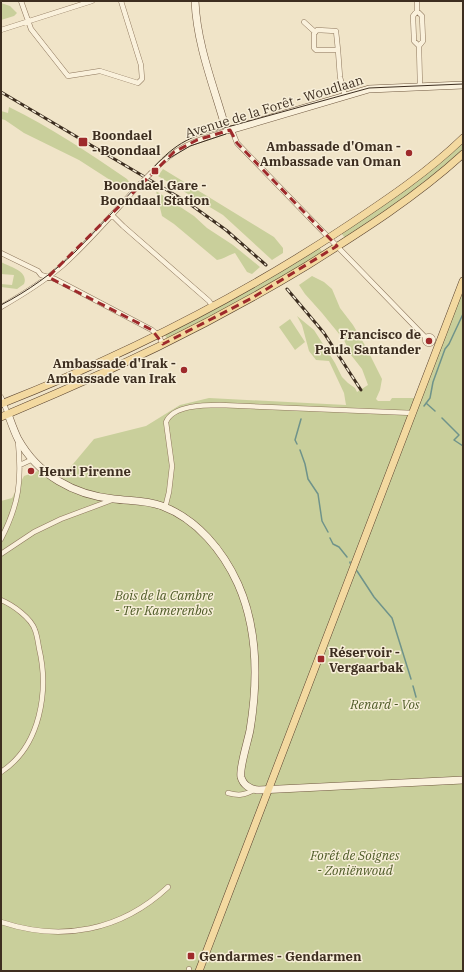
<svg xmlns="http://www.w3.org/2000/svg" width="464" height="972" font-family="'IBM Plex Serif',serif">
	<style>
		.green { fill: #c9cf9b }
		.lines { fill: none; stroke-linecap: round; stroke-linejoin: round }
		.stream { stroke: #6f938a; stroke-width: 1.5 }
		.street-casing { stroke: #8d765c; stroke-width: 5.5 }
		.secondary-casing { stroke: #6f573f; stroke-width: 8 }
		.primary-casing { stroke: #5b4430; stroke-width: 8 }
		.street { stroke: #faf1dc; stroke-width: 4.5 }
		.secondary { stroke: #faf1dc; stroke-width: 7 }
		.primary { stroke: #f3d9a0; stroke-width: 7 }
		.tram { stroke: #3d2e20; stroke-width: 1 }
		.rail-casing { stroke: #3d2e20; stroke-width: 3 }
		.rail { stroke: #f7eed8; stroke-width: 1.5; stroke-dasharray: 4.5; stroke-linecap: butt }
		.street-bridge-casing { stroke: #8d765c; stroke-width: 5.5; stroke-linecap: butt }
		.street-bridge { stroke: #faf1dc; stroke-width: 4.5 }
		.marked { fill: none; stroke: #9e2a2b; stroke-width: 3; stroke-dasharray: 8 5; stroke-linejoin: round }
		.poi-dot { fill: #9e2a2b; stroke: #f7eed8; stroke-width: 1.5 }
		.labels { text-anchor: middle; stroke-width: 3; stroke-linejoin: round; paint-order: stroke }
		.street-label { font-size: 13px; fill: #3d2e20; stroke: #f7eed8 }
		.poi-label { font-size: 13px; font-weight: bold; fill: #3d2e20; stroke: #f7eed8; text-anchor: start }
		.park-label { font-size: 13px; font-style: italic; fill: #4d5a26; stroke: #f7eed8 }
	</style>
	<rect width="100%" height="100%" fill="#f0e4c8"/>
	<!-- green -->
	<path class="green" d="M1,3L10,6L17,13L14,16L1,20Z
		M9,107C50,127 89,153 127,179L130,183L124,189L79,160L24,133L5,120L1,119V111L8,113Z
		M463,141V151C427,184 385,211 345,238L341,233Z
		M163,169L274,237L283,248V253L272,260L223,215L158,176Z
		M156,191L194,216L207,228L233,245L260,267L252,274L247,272L235,253C228,255 224,259 217,260L174,224L162,216Z
		M319,247L323,253L236,304L167,339L165,335Z
		M1,262C10,267 29,271 24,284L17,289L1,287V284L12,285L14,275L1,274Z
		M312,276L324,282L332,289L340,308L353,325L366,347L382,379L380,390L376,399L378,401H390L392,398H418L463,282V971H1V501L12,498L24,476L46,468L54,474L63,476L94,439L146,426L180,405L209,398L346,405L344,393L329,361L316,360L309,351L302,325L297,316L314,330L335,363L342,377L348,383L355,388L357,392L368,385L362,369L351,355L344,340L322,313L305,294L299,285Z
		M290,319L305,342L295,350L279,327Z"/>
	<g class="lines">
		<!-- stream -->
		<path class="stream" d="M426,403L435,411
			M424,406L430,398L433,382L445,349L449,344L463,314
			M442,418L459,435L454,440L463,446
			M297,444L295,440L301,419
			M300,450L305,464L308,479L318,494L322,521L328,532
			M330,538L333,544L339,547L347,557
			M350,562V563
			M357,571L374,597L392,618L411,679
			M413,686L416,697"/>
		<!-- street casing -->
		<g class="street-casing">
			<path id="street" d="M21,1L31,29L68,76L100,71L138,83L142,79L141,65L121,1
				M417,1V11L422,16L423,41L419,46L420,86
				M417,11L413,16L414,41L419,46
				M304,22L315,32
				M1,30L92,1
				M317,30L336,31L338,50H316L314,48V34Z
				M338,50L340,77L345,96
				M151,173C178,145 194,141 230,130L233,133L237,143L425,337
				M112,215L123,226L209,301L213,307
				M1,253L38,271L41,275L55,279L152,330L158,335L163,344
				M1,307C22,295 43,282 62,266C90,241 114,212 140,184
				M425 340a4 4 0 1 1 8 0a4 4 0 1 1-8 0Z
				M1,397L8,414
				M20,465L33,459
				M165,508L169,492L172,466L166,422C173,405 205,405 220,405L413,413
				M1,539C19,504 22,481 18,442
				M1,554L34,532L61,519L112,500
				M1,600C13,605 31,618 35,630C37,635 38,642 39,648C49,690 41,746 1,772
				M228,793C239,796 244,795 254,790
				M1,922C62,942 121,931 168,887
				M189,971V969"/>
		</g>
		<!-- secondary casing -->
		<g class="secondary-casing">
			<path id="secondary" d="M195,1C197,45 213,84 225,126L230,130L369,89L463,85
				M8,414C11,422 14,431 18,439C38,475 74,495 114,499C130,501 146,500 162,506C197,519 223,551 238,584C258,629 258,681 250,730C248,741 239,768 241,777C243,785 251,790 259,790L463,780"/>
		</g>
		<!-- primary casing -->
		<g class="primary-casing">
			<path id="primary" d="M1,404C123,356 241,297 350,224C389,198 429,171 463,138
				M1,417C20,409 38,401 57,393C144,356 227,314 308,265C362,231 416,197 463,154
				M199,971L463,281"/>
		</g>
		<!-- street -->
		<use href="#street" class="street"/>
		<!-- secondary -->
		<use href="#secondary" class="secondary"/>
		<!-- primary -->
		<use href="#primary" class="primary"/>
		<!-- tram -->
		<path class="tram" d="M168,159L190,146L226,134
			M1,305C28,291 53,273 75,252C96,231 116,208 136,187C157,164 171,144 202,134L369,88L463,84"/>
		<!-- rail casing -->
		<g class="rail-casing">
			<path id="rail" d="M1,92L187,202L226,230L266,265
				M287,289L324,333L361,390"/>
		</g>
		<!-- rail -->
		<use href="#rail" class="rail"/>
		<!-- street-bridge casing -->
		<g class="street-bridge-casing">
			<path id="street-bridge" d="M140,184L151,173"/>
		</g>
		<!-- street-bridge -->
		<use href="#street-bridge" class="street-bridge"/>
	</g>
	<!-- marked area -->
	<path class="marked" d="M230,130L237,143L337,246L252,298L163,344L152,330L48,277L174,152L197,140Z"/>
	<!-- markers -->
	<g class="poi-dot">
		<rect x="78" y="137" width="10" height="10" rx="2"/>
		<circle cx="409" cy="153" r="4"/>
		<rect x="151" y="167" width="8" height="8" rx="2"/>
		<circle cx="429" cy="341" r="4"/>
		<circle cx="184" cy="370" r="4"/>
		<circle cx="31" cy="471" r="4"/>
		<rect x="317" y="655" width="8" height="8" rx="2"/>
		<rect x="187" y="952" width="8" height="8" rx="2"/>
	</g>
	<g class="labels">
		<!-- street labels -->
		<g class="street-label">
			<text transform="translate(274 106) rotate(-17)" y="5">Avenue de la Forêt - Woudlaan</text>
		</g>
		<!-- poi labels -->
		<g class="poi-label">
			<text x="92" y="140">Boondael<tspan x="92" dy="15">- Boondaal</tspan></text>
			<text x="401" y="151" text-anchor="end">Ambassade d'Oman -<tspan x="401" dy="15">Ambassade van Oman</tspan></text>
			<text x="155" y="190" text-anchor="middle">Boondael Gare -<tspan x="155" dy="15">Boondaal Station</tspan></text>
			<text x="421" y="339" text-anchor="end">Francisco de<tspan x="421" dy="15">Paula Santander</tspan></text>
			<text x="176" y="368" text-anchor="end">Ambassade d'Irak -<tspan x="176" dy="15">Ambassade van Irak</tspan></text>
			<text x="39" y="476">Henri Pirenne</text>
			<text x="329" y="657">Réservoir -<tspan x="329" dy="15">Vergaarbak</tspan></text>
			<text x="199" y="961">Gendarmes - Gendarmen</text>
		</g>
		<!-- park labels -->
		<g class="park-label">
			<text x="164" y="600">Bois de la Cambre<tspan x="164" dy="15">- Ter Kamerenbos</tspan></text>
			<text x="385" y="709">Renard - Vos</text>
			<text x="355" y="860">Forêt de Soignes<tspan x="355" dy="15">- Zoniënwoud</tspan></text>
		</g>
	</g>
	<!-- border -->
	<rect width="464" height="972" fill="none" stroke="#3d2e20" stroke-width="4"/>
</svg>
